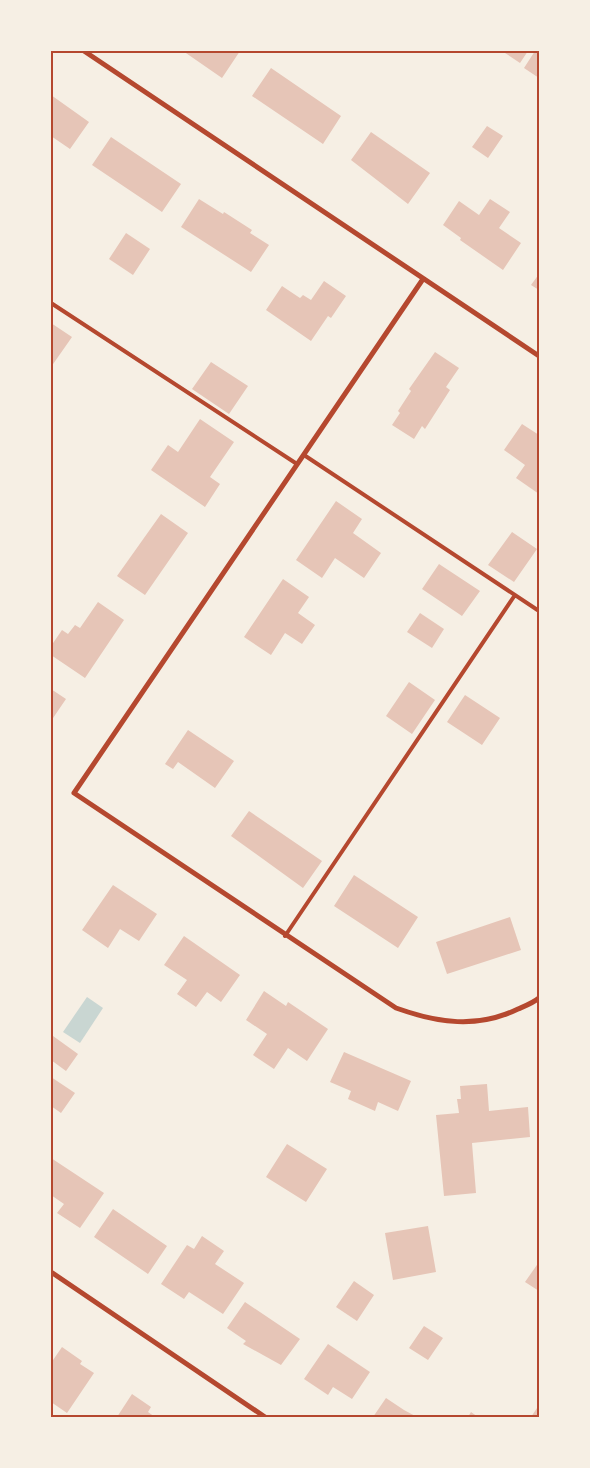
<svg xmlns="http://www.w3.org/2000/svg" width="590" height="1468" font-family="Quicksand,sans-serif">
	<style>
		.water { fill: #c9d6d2 }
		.building { fill: #e6c5b7 }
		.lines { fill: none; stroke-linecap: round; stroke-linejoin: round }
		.service { stroke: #b5482f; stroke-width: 4 }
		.minor { stroke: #b5482f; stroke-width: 5 }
		.neatline { fill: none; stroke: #b5482f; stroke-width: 2 }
	</style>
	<rect width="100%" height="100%" fill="#f6efe4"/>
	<!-- water -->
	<path class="water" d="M87,997L103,1008L80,1043L63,1032Z"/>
	<!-- building -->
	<path class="building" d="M183,51H240L222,78Z
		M502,51H528L520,63Z
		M535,51H539V78L524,68Z
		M271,68L341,116L323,144L252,96Z
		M51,95L89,122L70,149L51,136Z
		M487,126L503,136L488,158L472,147Z
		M371,132L430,173L408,204L351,160Z
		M111,137L181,184L162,212L92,165Z
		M199,199L223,214L224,212L252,230L250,233L269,245L251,272L181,227Z
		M490,199L510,212L499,228L521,243L503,270L460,240L461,238L443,225L459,201L479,215Z
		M126,233L150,249L133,275L109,259Z
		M539,274V290L531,285Z
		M324,281L346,296L331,318L328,316L311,341L266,310L282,286L300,298L303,295L311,300Z
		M51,323L72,337L51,367Z
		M435,352L459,368L446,387L450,390L425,429L422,426L414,439L392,425L400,413L398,411L411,391L409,389Z
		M211,362L248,386L229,414L192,389Z
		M200,419L234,442L210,477L220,484L205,507L151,470L168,445L178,452Z
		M522,424L539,435V494L516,478L525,465L504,450Z
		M336,501L362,519L353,533L381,553L364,578L335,558L322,578L296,560Z
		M161,514L188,533L145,595L117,576Z
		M512,532L537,549L514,582L488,565Z
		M439,564L480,591L462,616L422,589Z
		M283,579L309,597L298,613L315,625L302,644L285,633L271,655L244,637Z
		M98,602L124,620L85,678L51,655V646L62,630L68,634L75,625L80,628Z
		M420,613L444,629L432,648L407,632Z
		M409,682L435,700L412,734L386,716Z
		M51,689L66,699L51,721Z
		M465,695L500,718L482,745L447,722Z
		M188,730L234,761L215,788L178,762L173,769L165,764Z
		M249,811L322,861L303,888L231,836Z
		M354,875L418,917L398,948L334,906Z
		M113,885L157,914L139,941L120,929L108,948L82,930Z
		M510,917L521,950L447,974L436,942Z
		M184,936L240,975L221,1002L207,992L196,1007L177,994L187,980L164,965Z
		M264,991L286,1006L288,1002L328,1029L307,1061L288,1048L274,1069L253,1055L267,1034L246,1020Z
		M53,1036L78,1054L66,1071L51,1060Z
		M344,1052L411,1081L398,1111L378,1102L375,1111L348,1099L351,1091L330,1082Z
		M51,1077L75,1093L61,1113L51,1106Z
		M487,1084L489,1111L528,1107L530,1137L472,1143L476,1193L444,1196L436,1115L459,1113L457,1099H461L460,1086Z
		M287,1144L327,1169L306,1202L266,1177Z
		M51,1158L104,1193L80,1228L57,1213L64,1204L51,1195Z
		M113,1209L167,1246L148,1274L94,1237Z
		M428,1226L436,1272L393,1280L385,1233Z
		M202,1236L224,1251L215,1264L244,1283L223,1314L189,1292L184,1299L161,1284L187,1245L194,1249Z
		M539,1262V1291L525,1282Z
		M354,1281L374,1295L357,1321L336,1307Z
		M245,1302L300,1339L281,1365L243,1344L246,1341L227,1328Z
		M424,1326L443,1338L428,1360L409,1348Z
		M328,1344L370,1372L352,1399L333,1387L328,1395L304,1379Z
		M62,1347L82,1361L80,1364L94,1373L67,1413L51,1402V1363Z
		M132,1394L151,1407L148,1412L155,1417H117Z
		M386,1398L404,1410L417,1417H373Z
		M539,1405V1417H531Z
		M471,1412L478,1417H468Z"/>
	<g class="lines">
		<!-- service -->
		<path class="service" d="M51,303L297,464
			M304,455L539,611
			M285,936L515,595"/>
		<!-- minor -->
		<path class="minor" d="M84,51L539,356
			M423,279L74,793L396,1008C438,1023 477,1029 518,1009C525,1006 533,1003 539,998
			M51,1272L265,1417"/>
	</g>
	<!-- border -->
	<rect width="590" height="1468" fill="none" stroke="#f6efe4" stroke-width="105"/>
	<rect x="52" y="52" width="486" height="1364" class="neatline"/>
</svg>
